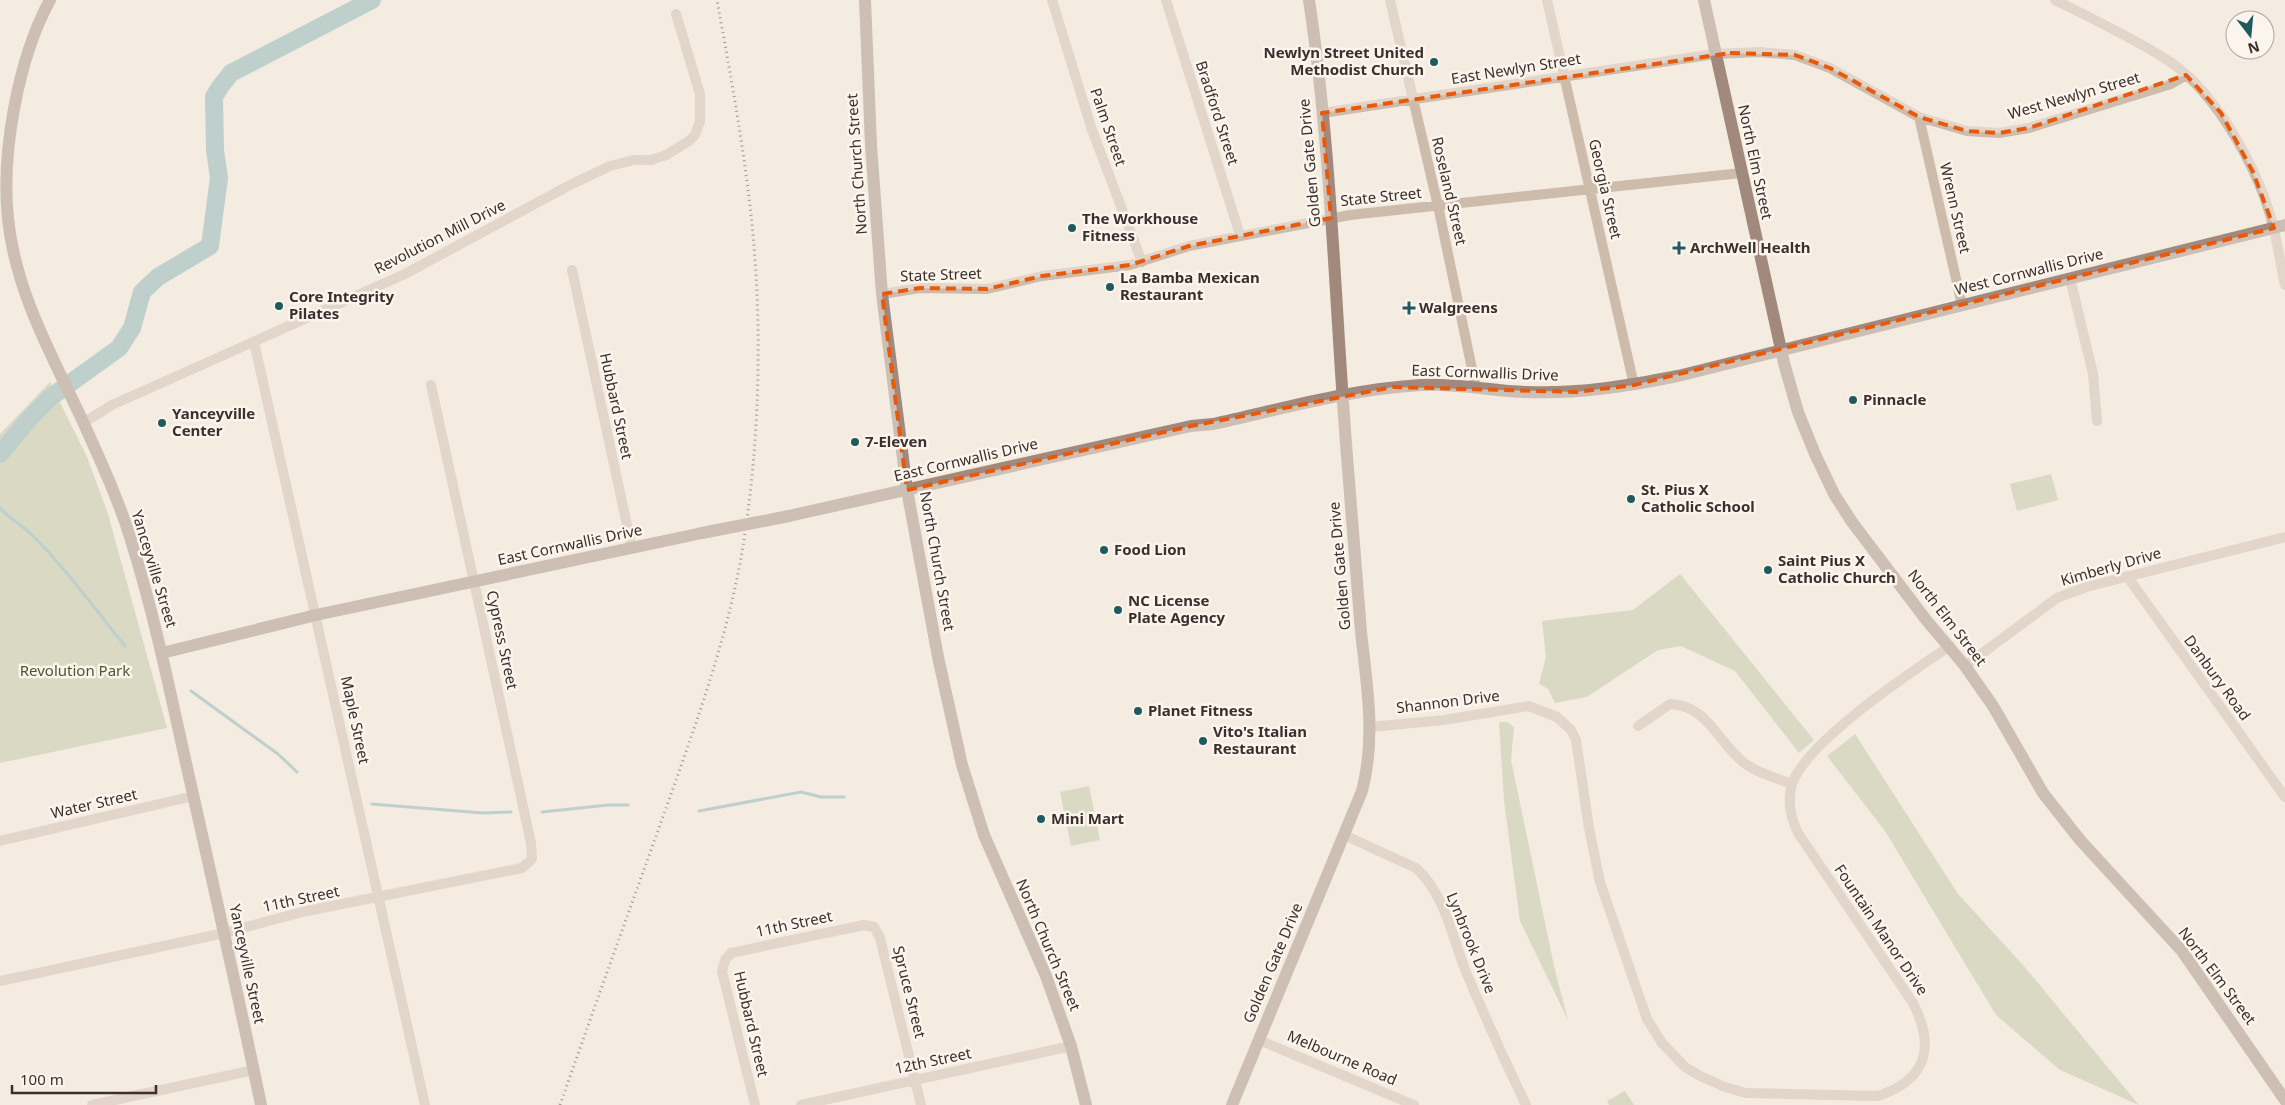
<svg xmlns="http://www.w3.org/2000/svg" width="2285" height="1105" font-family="'Noto Sans',sans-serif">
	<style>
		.green { fill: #b8c4a0 }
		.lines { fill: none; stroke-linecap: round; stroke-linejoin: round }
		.stream { stroke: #7fb0b2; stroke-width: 3 }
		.river { stroke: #7fb0b2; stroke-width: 18 }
		.street { stroke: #cdbbac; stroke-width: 10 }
		.secondary { stroke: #a18a7d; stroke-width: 12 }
		.rail { stroke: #3b302b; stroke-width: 3; stroke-dasharray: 1 4; stroke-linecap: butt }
		.secondary-bridge { stroke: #a18a7d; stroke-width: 12 }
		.marked { fill: none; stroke: #e8590c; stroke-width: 4; stroke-dasharray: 10 6; stroke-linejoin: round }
		.poi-dot { fill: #1f5a5e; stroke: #fbf5ee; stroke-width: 2 }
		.labels { text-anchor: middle; stroke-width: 5; stroke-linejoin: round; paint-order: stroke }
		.poi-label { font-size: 15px; font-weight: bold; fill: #3b302b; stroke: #fbf5ee; text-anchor: start }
		.street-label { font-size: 15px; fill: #3b302b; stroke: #fbf5ee }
		.park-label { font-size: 15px; fill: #4a5a2e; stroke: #fbf5ee }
	</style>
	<rect width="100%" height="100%" fill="#f4ebe1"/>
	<!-- green -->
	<path class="green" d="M50,382L87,457L108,514L167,728L0,763V434Z
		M2051,474L2058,500L2017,511L2010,484Z
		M1680,574L1814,740L1799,753L1735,671L1681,646L1658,650L1587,697L1555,703L1548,689L1539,684L1546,657L1542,621L1633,610Z
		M1499,722H1507L1514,727L1511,760L1554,966L1568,1020L1520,921L1504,801Z
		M1855,734L1958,894L2023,965L2139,1105L2060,1070L1996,1015L1885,831L1827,756Z
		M1089,786L1100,840L1071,846L1060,792Z
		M1625,1091L1634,1105H1609L1607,1101Z"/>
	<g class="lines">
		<!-- stream -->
		<path class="stream" d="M0,508C9,518 20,524 30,533C65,567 94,608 125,646
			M191,691L278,754L297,772
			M372,804L483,813L511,812
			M699,811L801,792L821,797H844
			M542,812L608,805H628"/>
		<!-- river -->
		<path class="river" d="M0,454L29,419L51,397L119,348L132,328L142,292L158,277L210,246L219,178L215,150L214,97L220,87L231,73L372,0"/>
		<!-- street -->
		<path class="street" d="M1052,0L1092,130L1142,262
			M1166,0L1240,235
			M1390,0L1438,206L1476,388
			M1547,0L1634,385
			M2055,0C2093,19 2133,38 2169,61C2218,94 2260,172 2274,229C2278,247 2281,266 2285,285
			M1322,113L1715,54L1759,52L1795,55L1830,68L1919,117L1967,131L1999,133L2029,128L2171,84L2186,75
			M1919,117L1962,305
			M572,270L632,548
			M2070,278L2093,374L2097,421
			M882,294L920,288L987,289L1042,276L1130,265L1189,246L1350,215L1741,173
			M254,342L425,1105
			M83,423L112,405L405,274L570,185L610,166L634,160H651L666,155L689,141L695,135L700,121V94L676,14
			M2127,576L2285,797
			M1965,666L2057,598L2086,587L2285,537
			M1638,726L1670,704C1707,705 1718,742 1743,762C1757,773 1776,778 1792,784
			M1370,727L1444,720L1529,706L1557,717L1571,730L1576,740L1589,828L1600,882L1647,1019L1662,1043L1685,1067L1700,1076L1725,1087L1746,1093L1878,1096C1926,1080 1936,1048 1913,1003L1798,833C1791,818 1787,800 1792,784C1807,741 1910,673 1950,646
			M1344,835L1416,868C1445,894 1452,937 1466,972C1485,1017 1505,1061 1526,1105
			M0,841L194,796
			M0,981L224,933L302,912L522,868L532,859L531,843L431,385
			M1259,1040L1414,1105
			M92,1105L254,1070
			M755,1105L722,971L725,960L731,953L864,925L874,927L880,938L921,1105
			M801,1105L1071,1046"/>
		<!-- secondary -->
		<path class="secondary" d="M50,0C18,59 1,153 8,219C16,294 53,357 84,424C102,464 121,505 133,547C156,621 171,697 188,772C213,883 238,994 261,1105
			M865,0L871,145L882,294L907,490L938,657L962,765L984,835L1046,976L1071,1046L1086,1105
			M1704,0L1784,363L1798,412L1815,454L1834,494L1852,522L1927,621L1965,666L1993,706L2043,793L2080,840L2182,951L2285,1100
			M789,516L1191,426L1213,424C1282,409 1351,389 1421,385C1457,383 1492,391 1527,392C1579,394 1627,386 1678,376L2285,225
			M162,653L316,615L702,533
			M1232,1105L1362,791C1376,738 1367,686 1361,632C1357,582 1353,532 1349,481C1335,321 1333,159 1309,0"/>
		<!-- rail -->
		<path class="rail" d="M560,1105C594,1008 629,911 664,814C695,726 728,638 743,546C761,434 763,309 749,198C741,131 729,66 717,0"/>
		<!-- secondary-bridge -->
		<path class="secondary-bridge" d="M702,533L789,516"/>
	</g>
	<!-- marked area -->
	<path d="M0 0H2285V1105H0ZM1730,53L1795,55L1830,68L1919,117L1967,131L1999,133L2029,128L2186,75L2221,113L2253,172L2274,228L1634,385L1576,392L1393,387L1191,426L907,490L882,294L920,288L987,289L1042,276L1130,265L1189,246L1331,218L1322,113Z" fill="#f4ebe1" fill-opacity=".55" fill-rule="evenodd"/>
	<path class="marked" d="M1730,53L1795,55L1830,68L1919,117L1967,131L1999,133L2029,128L2186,75L2221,113L2253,172L2274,228L1634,385L1576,392L1393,387L1191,426L907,490L882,294L920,288L987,289L1042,276L1130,265L1189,246L1331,218L1322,113Z"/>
	<!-- markers -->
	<g class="poi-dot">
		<circle cx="1434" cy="62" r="5"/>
		<circle cx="1072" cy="228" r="5"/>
		<path d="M1676.5 240.5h5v5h5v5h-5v5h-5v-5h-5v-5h5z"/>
		<circle cx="1110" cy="287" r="5"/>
		<circle cx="279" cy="306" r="5"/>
		<path d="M1406.5 300.5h5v5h5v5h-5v5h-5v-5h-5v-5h5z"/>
		<circle cx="1853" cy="400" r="5"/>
		<circle cx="162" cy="423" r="5"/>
		<circle cx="855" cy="442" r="5"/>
		<circle cx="1631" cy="499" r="5"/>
		<circle cx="1104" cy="550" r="5"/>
		<circle cx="1768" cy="570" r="5"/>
		<circle cx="1118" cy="610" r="5"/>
		<circle cx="1138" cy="711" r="5"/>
		<circle cx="1203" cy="741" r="5"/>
		<circle cx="1041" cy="819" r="5"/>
	</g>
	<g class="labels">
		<!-- poi labels -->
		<g class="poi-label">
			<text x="1424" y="58" text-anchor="end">Newlyn Street United<tspan x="1424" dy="17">Methodist Church</tspan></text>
			<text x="1082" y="224">The Workhouse<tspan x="1082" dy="17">Fitness</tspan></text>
			<text x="1690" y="253">ArchWell Health</text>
			<text x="1120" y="283">La Bamba Mexican<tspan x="1120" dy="17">Restaurant</tspan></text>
			<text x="289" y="302">Core Integrity<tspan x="289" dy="17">Pilates</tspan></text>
			<text x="1419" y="313">Walgreens</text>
			<text x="1863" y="405">Pinnacle</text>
			<text x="172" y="419">Yanceyville<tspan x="172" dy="17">Center</tspan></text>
			<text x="865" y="447">7-Eleven</text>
			<text x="1641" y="495">St. Pius X<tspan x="1641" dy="17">Catholic School</tspan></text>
			<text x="1114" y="555">Food Lion</text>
			<text x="1778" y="566">Saint Pius X<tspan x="1778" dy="17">Catholic Church</tspan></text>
			<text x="1128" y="606">NC License<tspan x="1128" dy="17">Plate Agency</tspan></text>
			<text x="1148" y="716">Planet Fitness</text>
			<text x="1213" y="737">Vito's Italian<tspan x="1213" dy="17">Restaurant</tspan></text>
			<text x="1051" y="824">Mini Mart</text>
		</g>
		<!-- street labels -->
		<g class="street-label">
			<text transform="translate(1516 69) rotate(-9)" y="5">East Newlyn Street</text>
			<text transform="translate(2074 96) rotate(-16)" y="5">West Newlyn Street</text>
			<text transform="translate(1217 113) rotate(72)" y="5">Bradford Street</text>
			<text transform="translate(1108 127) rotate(71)" y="5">Palm Street</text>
			<text transform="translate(1755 162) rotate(78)" y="5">North Elm Street</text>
			<text transform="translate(1310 163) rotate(-95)" y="5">Golden Gate Drive</text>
			<text transform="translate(857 164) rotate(-94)" y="5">North Church Street</text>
			<text transform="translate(1605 189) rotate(77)" y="5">Georgia Street</text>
			<text transform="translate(1449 191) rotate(77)" y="5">Roseland Street</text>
			<text transform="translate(1381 197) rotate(-6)" y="5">State Street</text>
			<text transform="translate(1955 208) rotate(77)" y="5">Wrenn Street</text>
			<text transform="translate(440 237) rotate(-27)" y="5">Revolution Mill Drive</text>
			<text transform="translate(2029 272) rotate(-14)" y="5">West Cornwallis Drive</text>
			<text transform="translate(941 275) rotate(-2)" y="5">State Street</text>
			<text transform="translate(1485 373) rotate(2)" y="5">East Cornwallis Drive</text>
			<text transform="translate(616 406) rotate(78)" y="5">Hubbard Street</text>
			<text transform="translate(966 460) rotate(-13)" y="5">East Cornwallis Drive</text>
			<text transform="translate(570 545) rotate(-12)" y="5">East Cornwallis Drive</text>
			<text transform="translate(937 561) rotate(80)" y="5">North Church Street</text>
			<text transform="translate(1340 566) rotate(-95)" y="5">Golden Gate Drive</text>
			<text transform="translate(2111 567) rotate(-16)" y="5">Kimberly Drive</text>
			<text transform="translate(154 569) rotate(73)" y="5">Yanceyville Street</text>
			<text transform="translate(1947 618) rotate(52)" y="5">North Elm Street</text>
			<text transform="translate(502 640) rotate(78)" y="5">Cypress Street</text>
			<text transform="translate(2217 678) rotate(54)" y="5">Danbury Road</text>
			<text transform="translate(1448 702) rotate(-7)" y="5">Shannon Drive</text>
			<text transform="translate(355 720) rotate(78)" y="5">Maple Street</text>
			<text transform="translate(94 804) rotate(-13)" y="5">Water Street</text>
			<text transform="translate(301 899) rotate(-12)" y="5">11th Street</text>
			<text transform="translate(794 924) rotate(-12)" y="5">11th Street</text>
			<text transform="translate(1881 930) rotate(56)" y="5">Fountain Manor Drive</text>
			<text transform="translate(1471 943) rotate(68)" y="5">Lynbrook Drive</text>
			<text transform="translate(1048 945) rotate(67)" y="5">North Church Street</text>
			<text transform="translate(1273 963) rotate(-67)" y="5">Golden Gate Drive</text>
			<text transform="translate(247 964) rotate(78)" y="5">Yanceyville Street</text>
			<text transform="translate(2217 976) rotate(53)" y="5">North Elm Street</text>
			<text transform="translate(909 992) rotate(76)" y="5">Spruce Street</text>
			<text transform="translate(751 1024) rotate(77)" y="5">Hubbard Street</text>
			<text transform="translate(1342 1058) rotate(23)" y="5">Melbourne Road</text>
			<text transform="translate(933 1061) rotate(-12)" y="5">12th Street</text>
		</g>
		<!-- park labels -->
		<g class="park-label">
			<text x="75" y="676">Revolution Park</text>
		</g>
	</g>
	<!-- north arrow -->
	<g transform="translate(2250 35) rotate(164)"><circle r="24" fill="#fbf5ee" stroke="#aea6a0"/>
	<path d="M0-4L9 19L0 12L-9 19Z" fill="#1f5a5e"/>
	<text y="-8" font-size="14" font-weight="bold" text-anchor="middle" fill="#3b302b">N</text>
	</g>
	<!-- scale -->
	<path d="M12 1085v8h144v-8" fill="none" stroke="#3b302b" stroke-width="2.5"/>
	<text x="20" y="1085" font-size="15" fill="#3b302b" stroke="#fbf5ee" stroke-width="4" paint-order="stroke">100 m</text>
</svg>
